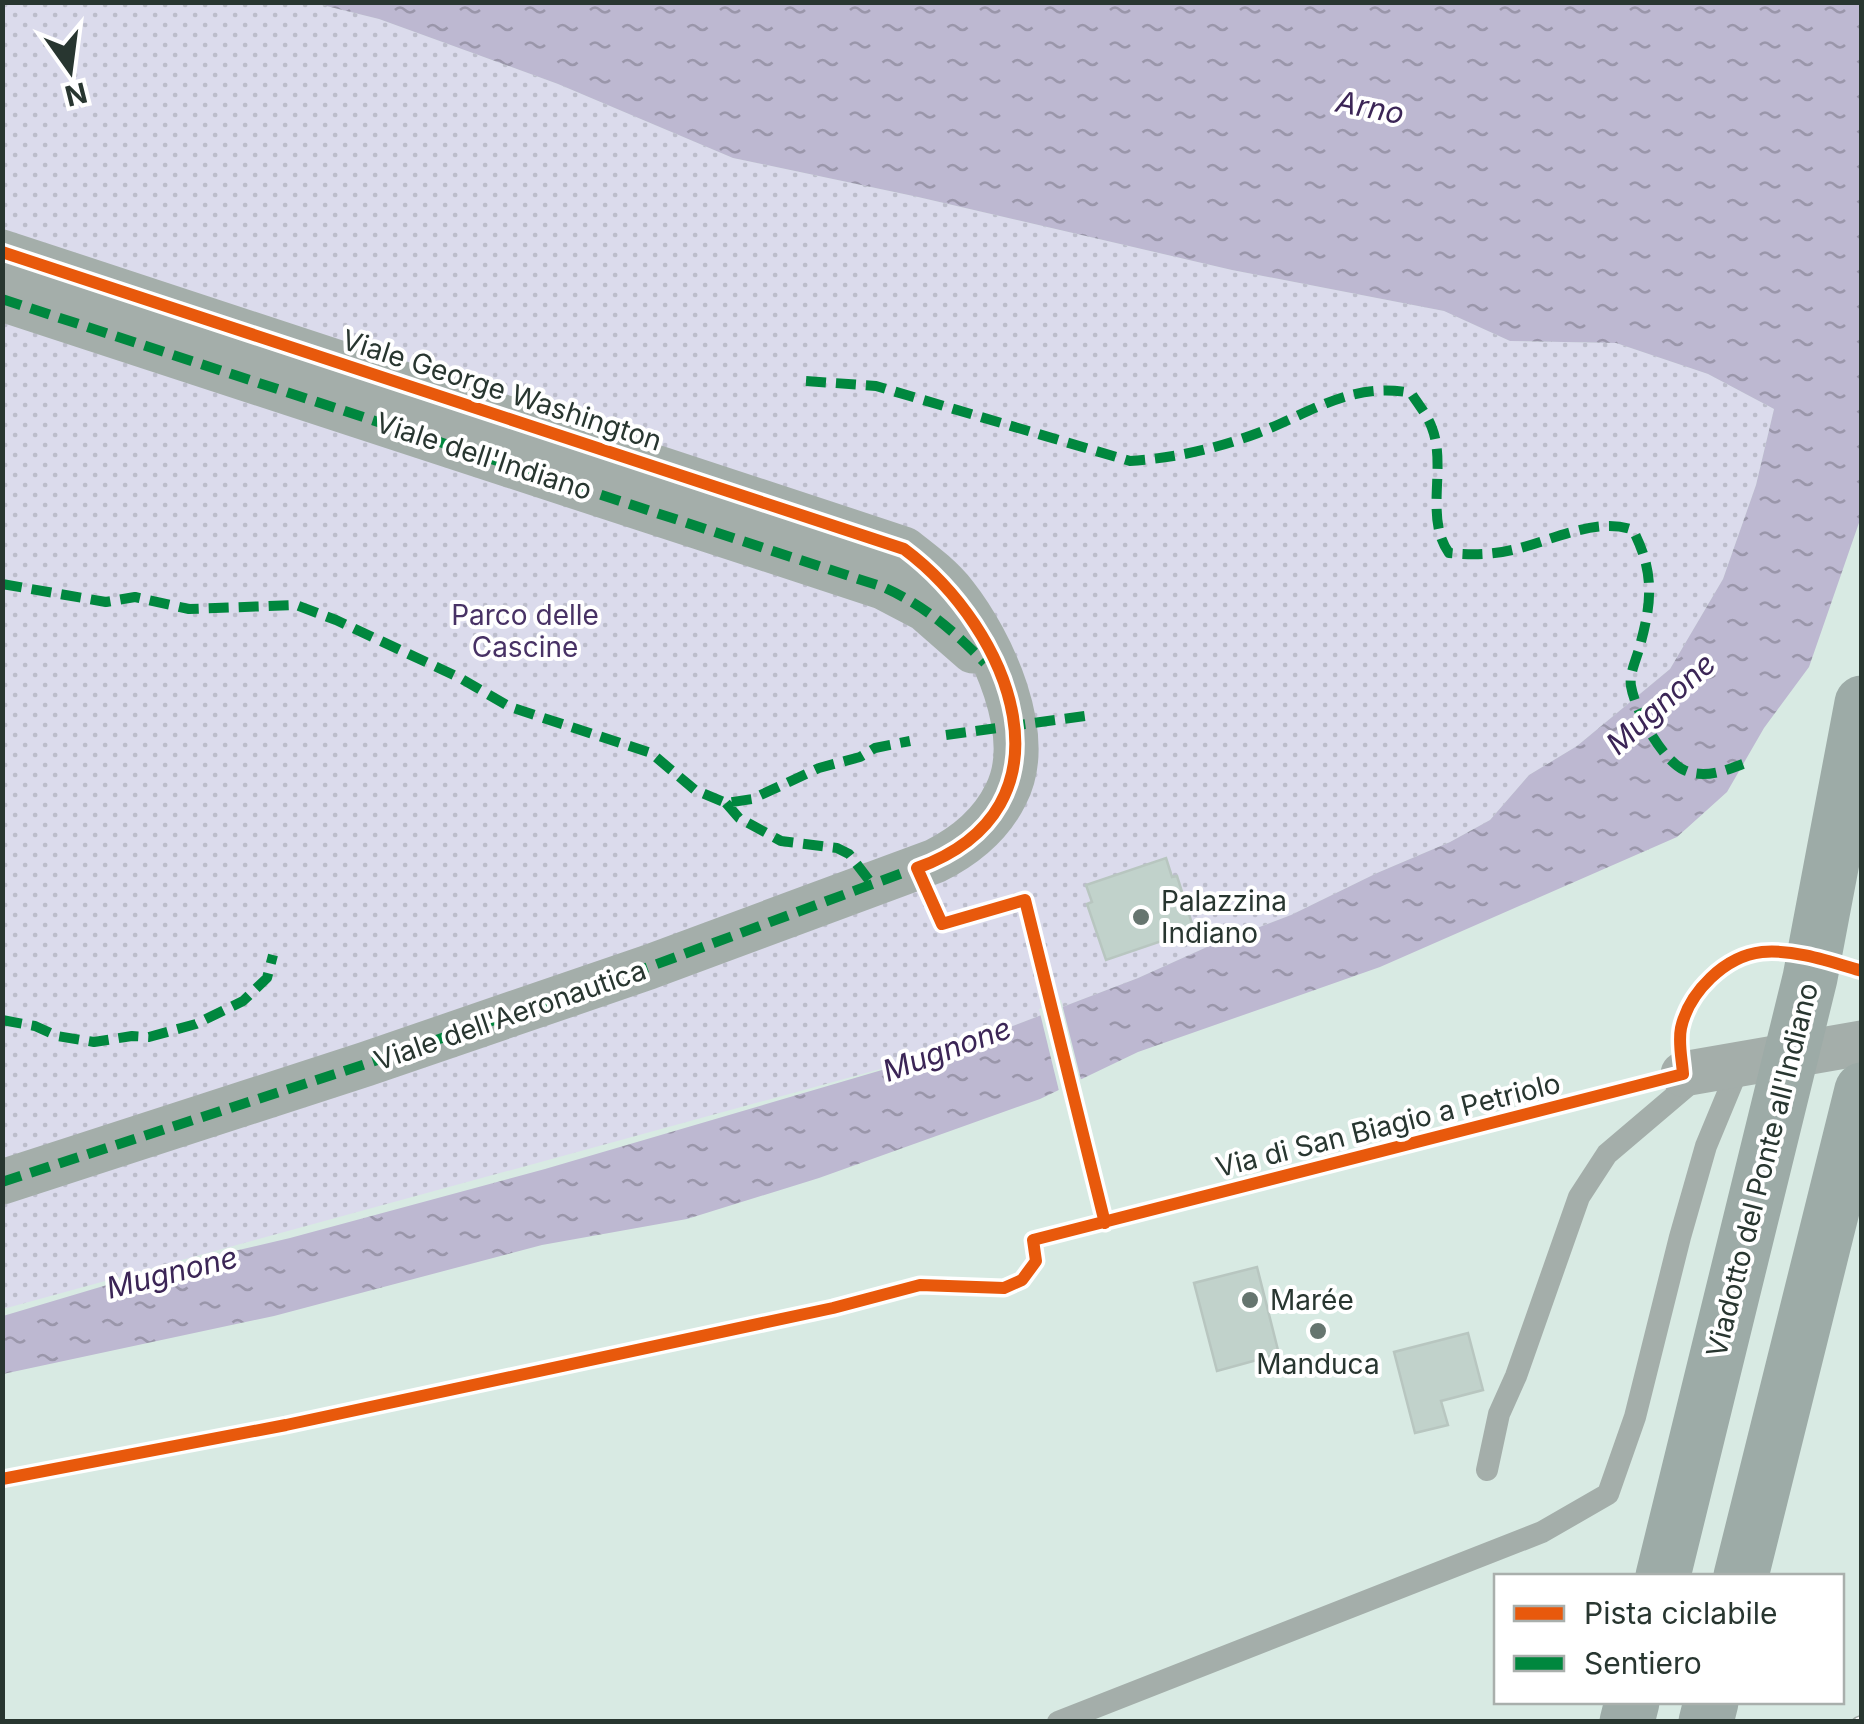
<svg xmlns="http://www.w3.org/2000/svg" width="1864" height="1724" font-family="Inter,sans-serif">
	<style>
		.park { fill: url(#park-dots) }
		.water { fill: url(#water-ripples) }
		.pier { fill: #d8eae3 }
		.building { fill: #c1d2cb; stroke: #b8c6c0; stroke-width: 2.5 }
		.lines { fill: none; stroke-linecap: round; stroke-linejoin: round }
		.lane { stroke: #a4aeaa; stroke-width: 22 }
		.street { stroke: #a4aeaa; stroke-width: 45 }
		.highway { stroke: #9daba7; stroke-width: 55 }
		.rail-casing { stroke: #9fa9a5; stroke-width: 11 }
		.rail { stroke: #fff; stroke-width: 8; stroke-dasharray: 22; stroke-linecap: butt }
		.highway-bridge { stroke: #9daba7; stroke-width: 55 }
		.quiet { stroke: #00873e; stroke-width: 10; stroke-dasharray: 20 10; stroke-linecap: butt }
		.cycleway-casing { stroke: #fff; stroke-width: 19 }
		.cycleway { stroke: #e8590c; stroke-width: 12 }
		.poi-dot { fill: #66756f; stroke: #fff; stroke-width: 4 }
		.labels { text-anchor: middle; stroke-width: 8; stroke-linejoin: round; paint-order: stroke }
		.street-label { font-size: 28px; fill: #283630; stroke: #fff }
		.park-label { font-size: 28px; fill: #483265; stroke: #fff }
		.poi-label { font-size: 28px; fill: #283630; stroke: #fff; text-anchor: start }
		.water-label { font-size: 30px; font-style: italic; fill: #3b2556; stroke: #fff }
	</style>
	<defs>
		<pattern id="park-dots" width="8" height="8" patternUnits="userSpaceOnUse" patternTransform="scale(2.5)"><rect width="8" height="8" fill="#dbdbec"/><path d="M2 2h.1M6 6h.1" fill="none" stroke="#bcbdcb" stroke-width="1.8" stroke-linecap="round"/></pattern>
		<pattern id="water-ripples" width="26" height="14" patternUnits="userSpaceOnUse" patternTransform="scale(2.5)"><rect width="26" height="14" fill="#bdb8d1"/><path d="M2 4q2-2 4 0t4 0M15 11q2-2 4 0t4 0" fill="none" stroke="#9a96aa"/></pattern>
	</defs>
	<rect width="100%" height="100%" fill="#d8eae3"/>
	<!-- park -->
	<path class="park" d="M3,3H314L379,19L558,84L733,158L918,197L1232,270L1444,311L1510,341L1616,343L1708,374L1774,409L1756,485L1723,579L1670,669L1577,746L1529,775L1490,820L1450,842L1377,873L1291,915L1207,947L1138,978L950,1050L3,1309Z"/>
	<!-- water -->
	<path class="water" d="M314,3H1861V517L1809,667L1764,728L1727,792L1677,837L1380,967L1138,1052L1040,1099L819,1178L687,1219L542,1245L274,1316L3,1374V1316L174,1265L290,1238L545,1169L950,1050L1138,978L1207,947L1291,915L1377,873L1450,842L1490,820L1529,775L1577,746L1670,669L1723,579L1756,485L1774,409L1708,374L1616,343L1510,341L1444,311L1232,270L918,197L733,158L558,84L379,19Z"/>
	<!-- pier -->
	<path class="pier" d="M1061,1000L1082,1084L1060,1095L1039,1009Z"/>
	<!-- building -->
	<path class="building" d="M1166,858L1172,877L1177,876L1194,930L1106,960L1087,904L1092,902L1086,885Z
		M1257,1267L1279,1354L1217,1371L1194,1283Z
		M1468,1333L1483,1390L1441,1401L1448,1425L1415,1433L1394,1352Z"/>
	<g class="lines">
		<!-- lane -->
		<path class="lane" d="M1487,1470L1499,1414L1516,1376L1579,1197L1607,1154L1700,1075
			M1058,1722L1542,1532L1608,1494L1635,1417L1680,1237L1706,1146L1740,1064"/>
		<!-- street -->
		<path class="street" d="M2,252L904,549C922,563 941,577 955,595C992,642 1036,736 1006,794C991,825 965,846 935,861L649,967L366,1064L2,1182
			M2,299L883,587L925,609L973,651
			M1683,1074L1862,1043"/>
		<!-- highway -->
		<path class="highway" d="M1741,1576L1862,1090
			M1627,1722L1632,1702
			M1706,1722L1711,1702"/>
		<!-- rail casing -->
		<g class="rail-casing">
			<path id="rail" d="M1857,1722L1862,1720"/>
		</g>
		<!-- rail -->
		<use href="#rail" class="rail"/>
		<!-- highway-bridge -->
		<path class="highway-bridge" d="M1663,1576L1810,978L1862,703"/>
		<!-- quiet -->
		<path class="quiet" d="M2,299L883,587C924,605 954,631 985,663
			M806,381L876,386L1130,461C1175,458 1215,449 1258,433C1310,413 1353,381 1411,393C1418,404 1428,416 1432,428C1447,467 1424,518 1449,553C1471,555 1490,555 1512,550C1549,542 1597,516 1633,530C1655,573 1652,603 1639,649C1636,660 1629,675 1631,686C1635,710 1661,759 1684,770C1704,779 1724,771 1743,764
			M2,584L106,602L135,597L189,609L296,605L336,620L460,678L510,707L651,753L695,790L726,803L752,799L819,768L860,757L875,748L910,741
			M946,735L1092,715
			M726,803L739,818L781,841L837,848L849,854L872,884
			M2,1020L35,1026L57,1036L94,1042L132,1036L149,1037L196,1024L243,1001L267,978L273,955
			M2,1182L366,1064L649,967L924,865"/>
		<!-- cycleway casing -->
		<g class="cycleway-casing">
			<path id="cycleway" d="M2,252L904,549C1011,629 1083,808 917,868L942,924L1025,900L1105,1223
				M2,1479L286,1425L833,1308L920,1285L1004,1288L1022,1280L1036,1261L1033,1240L1683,1074C1682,1059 1678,1043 1681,1028C1689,992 1725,956 1762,952C1795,949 1831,962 1862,971"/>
		</g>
		<!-- cycleway -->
		<use href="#cycleway" class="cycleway"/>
	</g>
	<!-- markers -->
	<g class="poi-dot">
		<circle cx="1141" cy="917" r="10"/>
		<circle cx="1250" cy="1300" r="10"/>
		<circle cx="1318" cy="1331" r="10"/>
	</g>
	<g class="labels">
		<!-- street labels -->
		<g class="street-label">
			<text transform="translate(502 390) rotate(18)" y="10">Viale George Washington</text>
			<text transform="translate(484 456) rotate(18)" y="10">Viale dell'Indiano</text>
			<text transform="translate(510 1015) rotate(-19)" y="10">Viale dell'Aeronautica</text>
			<text transform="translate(1388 1125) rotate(-14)" y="10">Via di San Biagio a Petriolo</text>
			<text transform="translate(1762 1170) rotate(-76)" y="10">Viadotto del Ponte all'Indiano</text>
		</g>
		<!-- park labels -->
		<g class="park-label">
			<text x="525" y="625">Parco delle<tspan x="525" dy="32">Cascine</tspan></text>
		</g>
		<!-- poi labels -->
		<g class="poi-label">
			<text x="1161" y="911">Palazzina<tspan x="1161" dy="32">Indiano</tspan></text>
			<text x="1270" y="1310">Marée</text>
			<text x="1318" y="1374" text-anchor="middle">Manduca</text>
		</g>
		<!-- water labels -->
		<g class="water-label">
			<text transform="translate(1370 108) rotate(11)" y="10">Arno</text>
			<text transform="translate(1661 704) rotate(-42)" y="10">Mugnone</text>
			<text transform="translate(947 1050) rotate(-20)" y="10">Mugnone</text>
			<text transform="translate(172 1273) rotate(-14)" y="10">Mugnone</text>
		</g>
	</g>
	<!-- border -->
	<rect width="1864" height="1724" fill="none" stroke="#283630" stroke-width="10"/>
	<!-- legend -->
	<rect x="1494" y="1574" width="350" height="130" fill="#ffffff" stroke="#a9afac" stroke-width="2.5"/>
	<rect x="1514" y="1606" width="50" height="15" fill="#e8590c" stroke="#a9afac" stroke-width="2.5"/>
	<text x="1584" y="1624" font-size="30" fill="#283630">Pista ciclabile</text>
	<rect x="1514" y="1656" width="50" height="15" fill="#00873e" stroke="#a9afac" stroke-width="2.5"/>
	<text x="1584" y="1674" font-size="30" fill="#283630">Sentiero</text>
	<!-- north arrow -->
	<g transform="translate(70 70) rotate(166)" stroke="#ffffff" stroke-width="8" paint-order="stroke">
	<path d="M0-8L18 38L0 25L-18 38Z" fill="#283630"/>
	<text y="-15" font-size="28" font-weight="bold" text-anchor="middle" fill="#283630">N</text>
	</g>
</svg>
